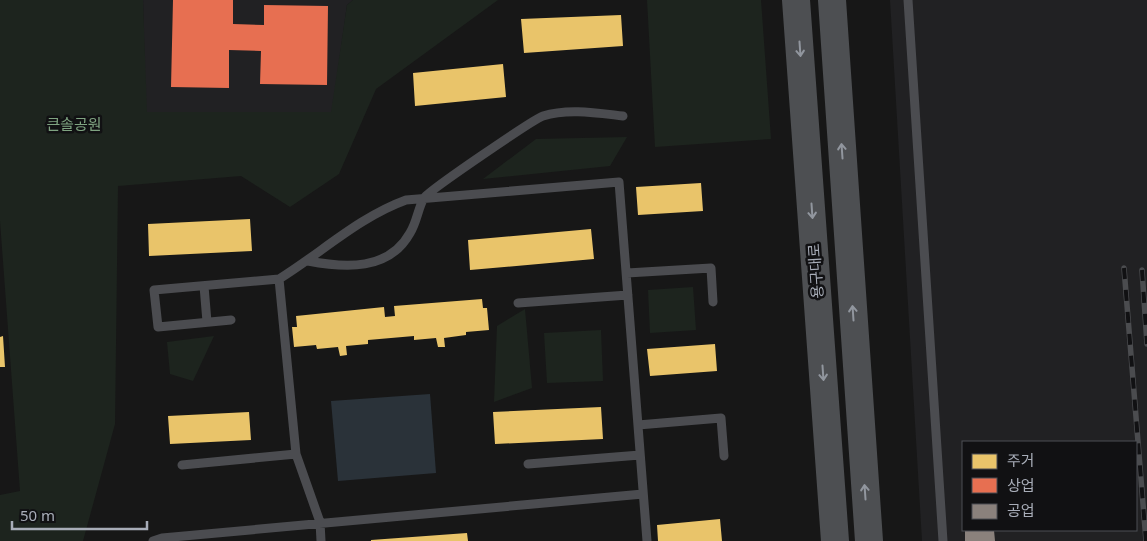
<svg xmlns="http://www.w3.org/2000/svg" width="1147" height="541" font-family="'Noto Sans','Noto Sans KR',sans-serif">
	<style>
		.built { fill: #212123; fill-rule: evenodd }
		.green { fill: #1d241e }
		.water { fill: #2a3239 }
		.homes { fill: #e9c46a }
		.shops { fill: #e76f51 }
		.industry { fill: #8a817c }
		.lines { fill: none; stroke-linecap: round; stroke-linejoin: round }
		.service { stroke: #4b4c50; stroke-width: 9 }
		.primary { stroke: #4d4f52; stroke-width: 28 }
		.rail-casing { stroke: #4b4c4f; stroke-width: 5.5 }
		.rail { stroke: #111113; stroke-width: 4; stroke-dasharray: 11; stroke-linecap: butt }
		.oneway { stroke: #91969e }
		.labels { text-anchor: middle; stroke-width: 5; stroke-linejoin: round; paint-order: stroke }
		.park-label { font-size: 15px; fill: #7fa381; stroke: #111113 }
		.street-label { font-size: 15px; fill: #a8adb8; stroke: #111113 }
	</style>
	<rect width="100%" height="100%" fill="#171717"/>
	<!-- built -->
	<path class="built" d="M143,0H353L347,5L332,112H146Z
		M890,0H1147V541H922ZM963,442H1136V530H963Z"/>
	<!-- green -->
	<path class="green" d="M0,0H143L147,112H331L347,5L353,0H498L376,89L339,174L290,207L241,176L118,186L115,424L83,541H0V495L20,491L0,221Z
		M647,0H761L771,139L655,147Z
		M627,137L610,166L483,179L536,139Z
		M693,287L696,330L650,333L648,290Z
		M525,309L532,388L494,402L497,326Z
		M601,330L603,381L547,383L544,333Z
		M214,336L193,381L170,374L167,342Z"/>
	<!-- water -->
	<path class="water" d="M430,394L436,473L338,481L331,401Z"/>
	<!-- homes -->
	<path class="homes" d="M621,15L623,46L524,53L521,19Z
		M503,64L506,97L415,106L413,73Z
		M701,183L703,211L638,215L636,187Z
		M250,219L252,251L149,256L148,224Z
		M591,229L594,259L470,270L468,240Z
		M482,299L483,308H487L489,330L466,332V335L444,338L445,347H438L436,338L414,340V336L368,340V344L346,346L347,355L340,356L338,347L317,349L316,345L294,347L292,327H297L296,316L384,307L385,317L395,316L394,306Z
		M3,336L5,367H0V337Z
		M715,344L717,371L650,376L647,349Z
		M601,407L603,439L495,444L493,412Z
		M249,412L251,440L170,444L168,416Z
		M720,519L722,541H658L657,525Z
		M467,533L468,541H371V540Z"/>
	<!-- shops -->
	<path class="shops" d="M173,0H233V24L264,25V5L328,6L327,85L260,84L261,51L229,50V88L171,87Z"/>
	<!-- industry -->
	<path class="industry" d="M965,530H994L995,541H965Z"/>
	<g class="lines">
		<!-- service -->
		<path class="service" d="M908,0L943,541
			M308,261C345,268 389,271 410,233C417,222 418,208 424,198C428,191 534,119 543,116C568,108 597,113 623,116
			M627,273L711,268L713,302
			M204,286L207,322
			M518,303L628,295
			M231,320L158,327L154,290L279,279
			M638,425L721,418L724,456
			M528,464L640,455
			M182,465L296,454
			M153,541L162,538L643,494
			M321,541L320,522L296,454L279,279C321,253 359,217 406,200L619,182L647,541"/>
		<!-- primary -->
		<path class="primary" d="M796,0L835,541
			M832,0L869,541"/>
		<!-- rail casing -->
		<g class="rail-casing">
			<path id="rail" d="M1124,268L1146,541
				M1142,270L1147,344"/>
		</g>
		<!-- rail -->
		<use href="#rail" class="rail"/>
	</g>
	<!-- one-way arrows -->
	<defs><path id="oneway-shaft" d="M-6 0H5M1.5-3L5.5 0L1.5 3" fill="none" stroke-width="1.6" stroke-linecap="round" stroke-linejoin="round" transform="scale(1.25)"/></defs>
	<g class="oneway">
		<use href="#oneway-shaft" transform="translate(800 49) rotate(86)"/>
		<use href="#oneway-shaft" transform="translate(842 151) rotate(-94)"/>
		<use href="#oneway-shaft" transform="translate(812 211) rotate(86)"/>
		<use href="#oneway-shaft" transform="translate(853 313) rotate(-94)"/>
		<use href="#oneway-shaft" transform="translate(823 373) rotate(86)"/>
		<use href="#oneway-shaft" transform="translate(865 492) rotate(-94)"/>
	</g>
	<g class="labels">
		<!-- park labels -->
		<g class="park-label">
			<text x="74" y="130">큰솔공원</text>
		</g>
		<!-- street labels -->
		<g class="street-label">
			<text transform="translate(816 271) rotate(-94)" y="5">용구대로</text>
		</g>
	</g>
	<!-- legend -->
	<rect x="962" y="441" width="175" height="90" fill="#111113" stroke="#4d4f55"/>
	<rect x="972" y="454" width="25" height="15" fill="#e9c46a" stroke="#4d4f55"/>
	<text x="1007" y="466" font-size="15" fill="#a8adb8">주거</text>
	<rect x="972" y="478" width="25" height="15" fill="#e76f51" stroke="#4d4f55"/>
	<text x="1007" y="491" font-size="15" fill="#a8adb8">상업</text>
	<rect x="972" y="504" width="25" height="15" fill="#8a817c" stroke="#4d4f55"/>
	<text x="1007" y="516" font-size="15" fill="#a8adb8">공업</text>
	<!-- scale -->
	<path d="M12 521v8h135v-8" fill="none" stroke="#a8adb8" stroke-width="2.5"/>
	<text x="20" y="521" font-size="15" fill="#a8adb8" stroke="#111113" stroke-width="4" paint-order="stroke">50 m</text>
</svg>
